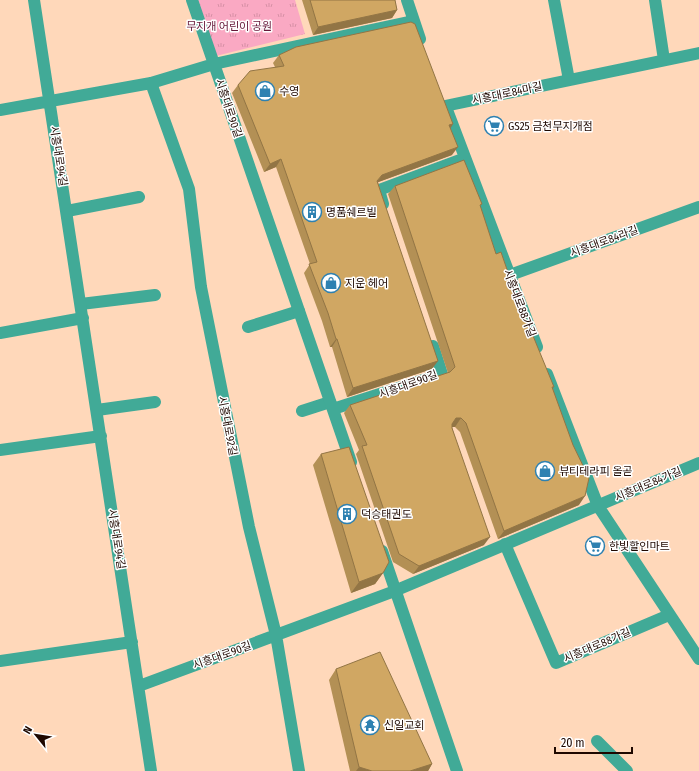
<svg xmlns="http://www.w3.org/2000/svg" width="699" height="771" font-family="'Fira Sans Condensed','Noto Sans KR',sans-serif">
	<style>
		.park { fill: url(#park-tufts) }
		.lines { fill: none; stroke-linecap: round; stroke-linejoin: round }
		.lane { stroke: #41aa97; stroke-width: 12 }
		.street { stroke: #41aa97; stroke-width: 12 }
		.wall { fill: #b39055 }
		.shaded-wall { fill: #927545 }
		.building { fill: #d0a763; stroke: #927545 }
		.labels { text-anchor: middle; stroke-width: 3; stroke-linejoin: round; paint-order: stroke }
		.park-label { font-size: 11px; fill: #661739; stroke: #fff }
		.poi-label { font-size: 11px; fill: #1e0800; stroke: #fff; text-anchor: start }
		.street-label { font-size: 11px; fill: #1e0800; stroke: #fff }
	</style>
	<defs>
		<pattern id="park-tufts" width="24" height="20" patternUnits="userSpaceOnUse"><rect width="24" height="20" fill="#faa9c3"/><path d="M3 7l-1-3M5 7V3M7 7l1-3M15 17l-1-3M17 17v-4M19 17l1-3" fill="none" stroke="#d690a6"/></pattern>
	</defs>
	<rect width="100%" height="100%" fill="#ffd8ba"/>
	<!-- park -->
	<path class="park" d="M194,0H295L305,34L212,57Z"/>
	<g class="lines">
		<!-- lane -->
		<path class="lane" d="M67,211L139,197
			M81,304L155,295
			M248,327L299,311
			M97,410L155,402
			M302,411L330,402"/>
		<!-- street -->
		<path class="street" d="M34,0L151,771
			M192,0L351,462
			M407,0L420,39
			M554,0L569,80
			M655,0L664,60
			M151,83L189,189L201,287L249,527L276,635L299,771
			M445,106L699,53
			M0,110L151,83L214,64L413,21
			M447,110L537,347
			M383,204L379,190L465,158
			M510,275L699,207
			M0,333L83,318
			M547,374L598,506L699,659
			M333,409L442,374L433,346
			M0,450L101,436
			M505,544L556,663L669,615
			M382,551L457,771
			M0,661L132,642
			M139,686L392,592L699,463
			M597,741L627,771"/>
	</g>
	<!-- wall -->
	<path class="wall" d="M302,0H395L397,10L392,18L313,35Z
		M279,55L451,128L452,155L378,182L432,369L347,397L332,347H330L322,321L304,273L310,264L276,167L264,172L232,93L238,85L275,67L273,63Z
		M395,186L480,207L496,254L513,287L553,388L579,505L498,539L460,432L455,427H452L484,545L413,574L393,562L356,454L359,450L344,413L350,405L448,373L388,194Z
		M321,454L383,573L375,584L351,593L313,465Z
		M336,669L432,764L428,771H350L329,680Z"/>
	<!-- shaded-wall -->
	<path class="shaded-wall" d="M397,10L392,18L313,35L318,27Z
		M453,124L448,133L449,125Z
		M458,147L452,155L376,183L382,175Z
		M281,159L276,167L264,172L270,164Z
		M336,339H337L332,347H330Z
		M438,361L432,369L347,397L353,388Z
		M456,418H461L455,427H450Z
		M585,496L579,505L498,539L504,531Z
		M490,537L484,545L413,574L419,566Z
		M383,573L375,584L351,593L359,582Z
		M432,764L428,771H410Z
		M359,767L372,771H356Z"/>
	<!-- building -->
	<path class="building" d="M310,0H395L397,10L318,27Z
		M411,22L415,24L453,124L449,125L458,147L382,175L377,181L438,361L353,388L337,339H336L328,313L309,264L317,262L281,159L270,164L238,85L250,71L284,66L279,55L296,47Z
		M464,160L482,204L480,205L496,254L501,252L513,287L554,387H552L573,445L589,478L585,496L504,531L466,423L461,418H456L452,424V428L490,537L419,566L399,554L362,446L367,445L350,405L450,372L455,367L395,186Z
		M349,447L389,562L383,573L359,582L321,454Z
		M380,652L432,764L410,771H372L359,767L336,669Z"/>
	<!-- icons -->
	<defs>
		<g id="shop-ring" transform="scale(1)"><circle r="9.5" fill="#fff" stroke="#2e81b1" stroke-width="1.5"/><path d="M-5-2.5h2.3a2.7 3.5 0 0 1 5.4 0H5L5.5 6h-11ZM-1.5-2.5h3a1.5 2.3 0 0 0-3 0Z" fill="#2e81b1"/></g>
		<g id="supermarket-ring" transform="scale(1)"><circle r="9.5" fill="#fff" stroke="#2e81b1" stroke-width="1.5"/><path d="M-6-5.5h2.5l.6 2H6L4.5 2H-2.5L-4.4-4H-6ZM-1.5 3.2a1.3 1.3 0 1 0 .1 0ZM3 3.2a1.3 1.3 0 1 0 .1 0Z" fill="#2e81b1"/></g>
		<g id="building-ring" transform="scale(1)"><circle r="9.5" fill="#fff" stroke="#2e81b1" stroke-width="1.5"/><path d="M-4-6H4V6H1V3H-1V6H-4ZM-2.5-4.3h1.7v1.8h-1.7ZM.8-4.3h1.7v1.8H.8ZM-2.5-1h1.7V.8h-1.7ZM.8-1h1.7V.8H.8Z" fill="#2e81b1"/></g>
		<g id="temple-ring" transform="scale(1)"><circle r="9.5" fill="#fff" stroke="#2e81b1" stroke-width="1.5"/><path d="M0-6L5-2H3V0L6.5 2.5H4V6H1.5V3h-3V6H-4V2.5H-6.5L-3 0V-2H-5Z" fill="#2e81b1"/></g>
	</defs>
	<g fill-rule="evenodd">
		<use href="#shop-ring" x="265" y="91"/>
		<use href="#supermarket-ring" x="494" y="126"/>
		<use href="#building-ring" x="312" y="212"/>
		<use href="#shop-ring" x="331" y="283"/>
		<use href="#shop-ring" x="545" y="471"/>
		<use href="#building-ring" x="347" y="514"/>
		<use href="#supermarket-ring" x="595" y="546"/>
		<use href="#temple-ring" x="370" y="725"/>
	</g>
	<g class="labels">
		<!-- park labels -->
		<g class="park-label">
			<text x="229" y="30">무지개 어린이 공원</text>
		</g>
		<!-- poi labels -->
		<g class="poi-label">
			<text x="279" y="95">수영</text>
			<text x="508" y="130">GS25 금천무지개점</text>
			<text x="326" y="216">명품쉐르빌</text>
			<text x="345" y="287">지운 헤어</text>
			<text x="559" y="475">뷰티테라피 올곧</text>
			<text x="361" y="518">덕승태권도</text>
			<text x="609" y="550">한빛할인마트</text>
			<text x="384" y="729">신일교회</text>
		</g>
		<!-- street labels -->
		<g class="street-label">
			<text transform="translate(507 93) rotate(-12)" y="4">시흥대로84마길</text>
			<text transform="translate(229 108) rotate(71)" y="4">시흥대로90길</text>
			<text transform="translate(59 156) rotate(81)" y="4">시흥대로94길</text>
			<text transform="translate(604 241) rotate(-20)" y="4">시흥대로84라길</text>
			<text transform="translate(520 303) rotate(69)" y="4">시흥대로88가길</text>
			<text transform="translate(408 384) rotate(-20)" y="4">시흥대로90길</text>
			<text transform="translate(228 426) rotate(79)" y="4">시흥대로92길</text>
			<text transform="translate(648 484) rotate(-23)" y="4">시흥대로84가길</text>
			<text transform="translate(117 539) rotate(81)" y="4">시흥대로94길</text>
			<text transform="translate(597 645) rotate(-23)" y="4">시흥대로88가길</text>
			<text transform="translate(222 655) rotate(-20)" y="4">시흥대로90길</text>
		</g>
	</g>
	<!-- north arrow -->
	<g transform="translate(36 735) rotate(300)" stroke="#ffffff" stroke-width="3" paint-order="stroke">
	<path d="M0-3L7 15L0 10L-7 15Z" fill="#1e0800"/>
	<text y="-6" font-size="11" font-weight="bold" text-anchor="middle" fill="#1e0800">N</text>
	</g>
	<!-- scale -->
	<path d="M555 747v6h77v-6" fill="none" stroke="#1e0800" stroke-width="2"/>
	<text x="561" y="747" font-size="12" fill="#1e0800" stroke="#ffffff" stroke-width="3" paint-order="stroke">20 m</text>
</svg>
